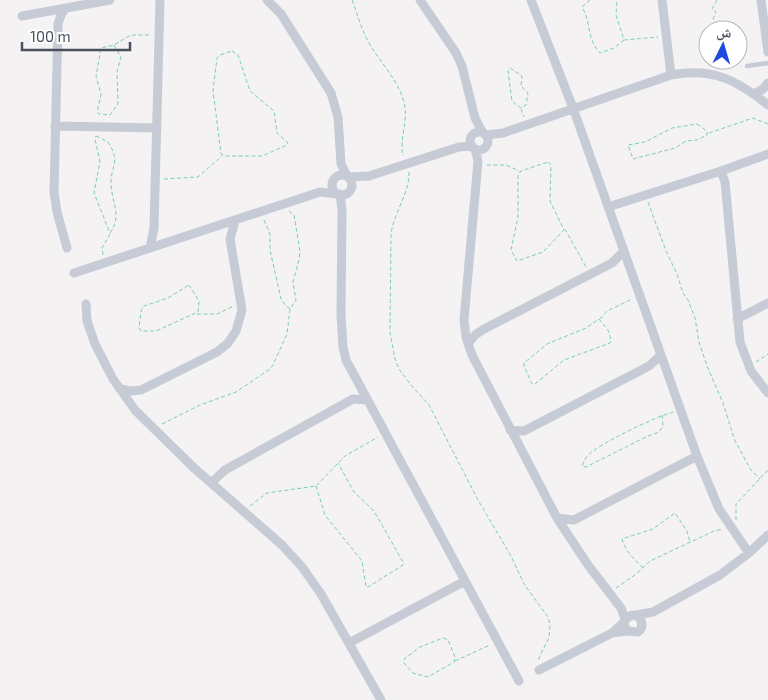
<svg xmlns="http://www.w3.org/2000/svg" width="768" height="700" font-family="'Exo 2','Noto Naskh Arabic',sans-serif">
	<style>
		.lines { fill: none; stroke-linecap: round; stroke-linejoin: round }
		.path { stroke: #7bcdb7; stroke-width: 1; stroke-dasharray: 4 2.5; stroke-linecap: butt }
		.service { stroke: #c6cbd6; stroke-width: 4.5 }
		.minor { stroke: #c6cbd6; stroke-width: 9 }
	</style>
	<rect width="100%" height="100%" fill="#f4f2f2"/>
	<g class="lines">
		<!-- path -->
		<path class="path" d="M352,0C358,15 361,29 369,43C381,64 397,78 404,102C409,120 399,138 403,156
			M590,0L582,7C591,21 587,41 600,53L614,48L624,40L616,15L617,0
			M717,0L712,9L716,12L713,19L719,30
			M624,40L658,37
			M114,45L121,57L117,72L118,104L110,115L99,114L97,112L101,94L96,77L101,48L114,45L131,35H151
			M232,51L238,55L250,91L274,111L277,133L288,143L287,145L262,156H225L221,154L213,90L217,58L220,55Z
			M710,65L711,60
			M510,68L522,76L521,86L528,93L526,105L521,108L512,101L508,71Z
			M521,109L524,117
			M697,124L707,131V135L697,140L686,141L675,148L633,159L628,145L645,142L672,128Z
			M709,133L753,118L768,124
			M96,136L108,142C121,162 111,165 111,183C111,202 123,215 110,233L94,193L100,161L95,139Z
			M548,162L551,165L550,201L564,230L543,252L517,261L511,250L518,217V175L521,171Z
			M487,165H506L519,171
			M409,172C410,192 394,212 391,234L390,332L395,359L399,369L411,385L429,405L478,500L511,556L524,584L548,617L550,624L549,638L540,655L538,662
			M164,179L198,177L222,156
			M648,202L666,251L677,274L683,293L688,300L695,318L699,342L707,366L723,403L735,441L751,470L760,479
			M264,220L270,234V250L281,299L285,305L290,309L296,300L293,282L299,260L300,251L294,215L289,211
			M565,229L586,267
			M103,255L102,248L110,234
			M189,285L199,301L198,312L156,331H141L139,328L141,311L144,306L168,298Z
			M197,314H217L234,306
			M599,319L608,330L611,340L610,343L564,360L535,384H532L524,366V363L547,344L586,328Z
			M600,319L607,311L632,299
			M756,362L768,354
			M662,415L663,426L659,432L646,437L586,467L582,466C584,462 585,458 588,455C601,443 656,416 674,412
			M162,424L200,405L236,392L270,369L273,365L287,334L290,309
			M316,486L325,515L362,561L366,587H368L403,565V562L374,511L354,492L338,463
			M250,506L267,493L316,486L345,456L378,437
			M736,520V504L768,470
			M643,568C635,560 625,551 622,539L653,529L675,513L687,531L690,542
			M616,588L635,575L650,561L714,531L723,529
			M443,638L448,640L455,657L454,662L428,677L413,673L404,663V659L420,647Z
			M455,661L490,645"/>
		<!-- service -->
		<path class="service" d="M747,66L768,63"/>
		<!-- minor -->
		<path class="minor" d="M267,0L281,14L331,93L338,117L341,164L347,176
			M420,0L456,53L462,66L475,118L483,133
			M531,0L573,108L697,456L719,509L749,553
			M662,0L671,75
			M761,0L768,52
			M66,8L61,15L58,24L54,192L57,212L67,248
			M22,16L110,0
			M754,94L763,89L768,83
			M55,126L157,128
			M470 141a9 9 0 1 1 18 0a9 9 0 1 1-18 0Z
			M486,135L503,133L671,75C712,67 737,80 768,105
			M475,149L478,161L464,320L466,337L472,355L557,518L588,565L621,608L625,619
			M721,171L725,182L740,342L751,371L768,393
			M332 185a10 10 0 1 1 20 0a10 10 0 1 1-20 0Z
			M349,177L369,176L459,147L472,146
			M340,194L342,210L341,315L343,347L346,360L519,681
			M608,207L721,171L768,154
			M150,248L154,228L160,0
			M74,273L320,192L337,194
			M86,304L87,321L95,344L113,379L135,410L194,468L282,545L302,567L321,594L381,700
			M737,319L768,303
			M468,344L475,335L484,329L612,263L624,251
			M119,388L130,391L141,390L217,352L228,343L236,331L242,310L230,239L235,221
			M510,430L524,431L649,366L661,355
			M211,483L225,470L353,399L367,400
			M557,518L574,520L697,456
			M636,615L653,612L720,575L749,553L768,535
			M612,633L628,631L638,632C643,628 643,623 639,617L632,615L625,619L624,626L628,631
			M349,643L465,581
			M539,670L612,633L624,622"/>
	</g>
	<!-- north arrow -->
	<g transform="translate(723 45) rotate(5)"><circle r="24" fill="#ffffff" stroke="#b7b9bf"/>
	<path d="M0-4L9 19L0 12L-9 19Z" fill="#1d48e2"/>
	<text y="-8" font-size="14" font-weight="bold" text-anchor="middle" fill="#4a505f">ش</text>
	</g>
	<!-- scale -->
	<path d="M22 42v8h108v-8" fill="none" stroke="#4a505f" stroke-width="2.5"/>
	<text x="30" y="42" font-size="15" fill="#4a505f" stroke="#ffffff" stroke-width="4" paint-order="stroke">100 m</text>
</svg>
